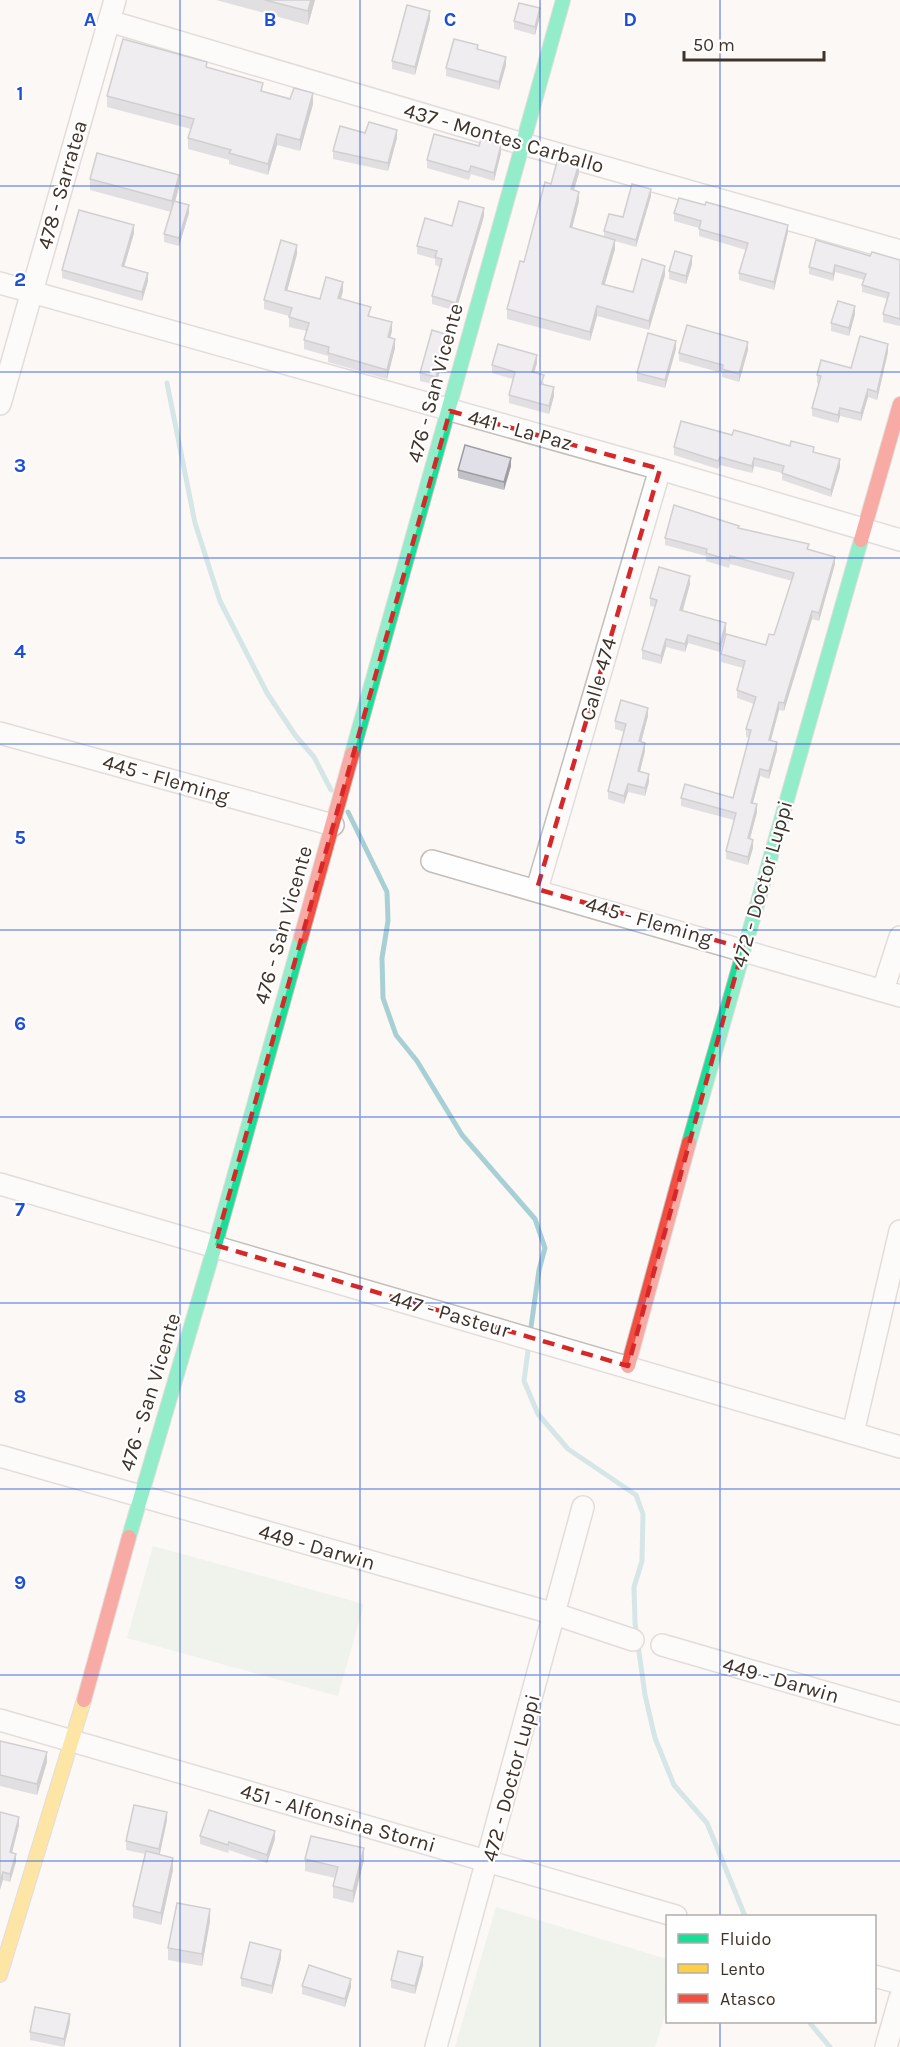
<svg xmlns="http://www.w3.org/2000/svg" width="900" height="2047" font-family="Karla,sans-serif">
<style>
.green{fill:#e3ecdf}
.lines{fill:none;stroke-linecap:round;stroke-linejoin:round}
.stream{stroke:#a8d0d4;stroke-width:5}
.street-casing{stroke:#c4bdb8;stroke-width:24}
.fast-casing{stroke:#c4bdb8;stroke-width:16}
.slow-casing{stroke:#c4bdb8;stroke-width:16}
.jam-casing{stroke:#c4bdb8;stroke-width:16}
.street{stroke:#fefefe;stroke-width:21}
.fast{stroke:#16e098;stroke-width:14}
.slow{stroke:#ffcf43;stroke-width:14}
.jam{stroke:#f24e42;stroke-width:14}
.wall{fill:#c2c1c8}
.shaded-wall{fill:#9e9da2}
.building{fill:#e1e0e8;stroke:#9e9da2;stroke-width:1.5}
.marked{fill:none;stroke:#d62828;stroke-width:4.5;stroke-dasharray:12 8;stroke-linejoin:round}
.grid{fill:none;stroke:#1d4ed8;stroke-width:1.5;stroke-opacity:0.55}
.labels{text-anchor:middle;stroke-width:4.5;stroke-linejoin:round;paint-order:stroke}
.street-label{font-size:21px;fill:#3f332a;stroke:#fff}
.grid-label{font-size:20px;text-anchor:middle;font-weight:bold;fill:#1d4ed8;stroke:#fff;stroke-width:4.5;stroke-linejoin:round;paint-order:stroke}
</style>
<rect width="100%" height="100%" fill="#fbf8f6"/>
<g class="green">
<path d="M153,1546L364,1604L338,1696L127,1638Z"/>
<path d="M496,1907L667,1959V2009L655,2047H455Z"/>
</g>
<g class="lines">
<g class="stream">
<path d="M167,383L195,523L220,601L267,693L295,735L314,757L331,790"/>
<path d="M348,812L387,892L388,921L382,958L383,998L396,1035L417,1061L462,1135L535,1219L545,1248L539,1270L530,1334"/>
<path d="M529,1343L524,1381L538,1414L568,1449L636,1495L643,1514L642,1561L634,1587L635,1623L645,1695L655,1738L674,1785L707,1823L745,1916"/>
<path d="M809,2022L830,2047"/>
</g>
<g class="street-casing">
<g id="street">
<path d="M109,21L523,144L900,251"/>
<path d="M0,283L660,469L900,540"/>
<path d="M0,404L115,0"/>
<path d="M0,733L333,825"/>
<path d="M432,861L900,996"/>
<path d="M537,889L660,469"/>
<path d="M883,990L900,937"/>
<path d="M0,1184L900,1447"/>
<path d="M853,1433L900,1231"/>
<path d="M0,1456L555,1614L633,1640"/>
<path d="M662,1645L900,1714"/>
<path d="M0,1720L676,1916"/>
<path d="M874,1976L900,1983"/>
<path d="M436,2047L583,1507"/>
<path d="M886,2047L900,1998"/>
</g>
</g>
<g class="fast-casing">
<g id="fast">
<path d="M352,754L563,0"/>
<path d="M689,1143L861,540"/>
<path d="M129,1537L215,1245L301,937"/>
</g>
</g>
<g class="slow-casing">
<path id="slow" d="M0,1975L84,1700"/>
</g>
<g class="jam-casing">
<g id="jam">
<path d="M861,540L900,404"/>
<path d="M301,937L352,754"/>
<path d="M628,1366L689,1143"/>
<path d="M84,1700L129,1537"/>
</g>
</g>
<use href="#street" class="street"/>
<use href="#fast" class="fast"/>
<use href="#slow" class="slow"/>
<use href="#jam" class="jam"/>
</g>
<g class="wall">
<path d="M216,0H315L308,25Z"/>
<path d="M540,16L535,35L514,29V21Z"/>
<path d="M430,19L415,75L392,69V61Z"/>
<path d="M478,50L506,65L499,90L446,76V68Z"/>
<path d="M207,67L263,91L313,104L300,151L277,145L268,175L229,164V160L188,149V138L191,129L107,107V96Z"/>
<path d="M365,133L397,138L388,171L333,159V151Z"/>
<path d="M501,153L494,181L471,174L469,180L427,168V160Z"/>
<path d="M579,173L574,190L579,201L572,228L604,236V231L651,196L636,247L615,241V249L605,284L633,292L665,275L649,330L597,316L590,341L507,319V309L551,184Z"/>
<path d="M90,179L179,187L175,201L189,213L179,246L164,242V234L171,212L90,190Z"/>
<path d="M674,213L788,232L774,290L739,280V273L746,250L699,236V228L674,221Z"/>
<path d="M484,216L456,311L432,304V296L440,267L435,265V259L417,254V246L452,226Z"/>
<path d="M134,233L124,267L148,281L142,301L62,278V270Z"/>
<path d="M297,254L287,291L320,299L343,291L341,299L371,316L392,331L390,338L395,348L387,379L328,362V356L304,349V340L307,331L289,327V316L264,309V300Z"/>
<path d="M870,256L900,260V326L883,322V314L888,299L862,292V285L864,280L835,272L833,281L809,274V267Z"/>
<path d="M692,264L686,284L669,279V271Z"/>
<path d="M855,314L849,336L831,331V323Z"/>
<path d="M448,343L436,385L420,381V373Z"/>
<path d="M676,349L665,388L637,381V373Z"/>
<path d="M748,350L739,382L722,377V373L679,361V353Z"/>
<path d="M888,352L877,400L868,397L861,421L840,416L838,423L812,416V408L819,384L817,383V375L851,368Z"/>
<path d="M537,363L534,372L544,383V385L554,396L549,414L509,403V395L513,379L492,373V365Z"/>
<path d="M732,435L814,452L840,467L831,497L782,480V473L754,466L752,473L720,465L718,469L674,455V447Z"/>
<path d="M511,466L504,490L458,478V470Z"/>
<path d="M739,528L809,549L835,564L819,621L812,619L784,711L779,710L771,740L777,750L769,779L760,776L753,803L757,812L750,839L753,848L748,865L726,859V851L734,820L681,806V798H733L749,738L746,737V729L754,704L737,698V690L743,668L721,662V654L766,645L774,635L792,581L730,564L729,568L706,561V556L665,545V538Z"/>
<path d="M690,584L683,611L726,631L720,652L688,643L685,652L666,647L661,664L642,659V650L655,607L650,606V598Z"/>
<path d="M648,716L641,742L645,751L640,771L649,782L645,796L628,792L624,804L608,799V791L624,732L615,729V721Z"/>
<path d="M0,1741L47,1762L37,1795L0,1786Z"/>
<path d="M0,1812L19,1825L12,1853L16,1862L10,1882L3,1880Z"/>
<path d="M167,1820L160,1854L173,1870L161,1925L133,1918V1906L145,1854L126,1850V1841Z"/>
<path d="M200,1836L275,1839L267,1863L229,1850L228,1853L200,1844Z"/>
<path d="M305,1859L364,1860L353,1903L333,1898V1886L335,1878L305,1871Z"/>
<path d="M210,1921L202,1966L168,1960V1948Z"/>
<path d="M281,1958L272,1994L241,1986V1978Z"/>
<path d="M423,1965L415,1994L391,1988V1980Z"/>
<path d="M302,1986L351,1987L345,2007L302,1994Z"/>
<path d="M70,2022L64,2047L30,2040V2032Z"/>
</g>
<g class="shaded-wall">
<path d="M311,0H315L308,25V11Z"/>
<path d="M540,8V16L535,35V27Z"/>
<path d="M430,11V19L415,75V67Z"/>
<path d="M506,57V65L499,90V82Z"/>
<path d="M313,93V104L300,151V140Z"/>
<path d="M397,130V138L388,171V163Z"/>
<path d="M277,134V145L268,175V164Z"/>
<path d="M501,145V153L494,181V173Z"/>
<path d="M579,164V173L571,199V189Z"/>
<path d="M179,175V187L172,213V201Z"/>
<path d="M651,189V196L636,247V240Z"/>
<path d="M579,192V201L570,236V227Z"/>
<path d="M189,205V213L179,246V238Z"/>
<path d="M484,208V216L456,311V303Z"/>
<path d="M134,225V233L122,274V266Z"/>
<path d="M788,225V232L774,290V282Z"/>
<path d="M615,240V249L602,293V284Z"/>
<path d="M297,245V254L285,299V290Z"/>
<path d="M692,256V264L686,284V276Z"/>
<path d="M835,265V272L833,281V274Z"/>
<path d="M665,266V275L649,330V321Z"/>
<path d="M148,273V281L142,301V292Z"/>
<path d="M343,282V291L338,308V298Z"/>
<path d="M597,306V316L590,341V332Z"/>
<path d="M855,306V314L849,336V328Z"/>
<path d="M392,322V331L388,346V337Z"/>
<path d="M448,335V343L436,385V377Z"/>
<path d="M395,339V348L387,379V370Z"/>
<path d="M676,341V349L665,388V380Z"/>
<path d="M748,342V350L739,382V374Z"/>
<path d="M888,344V352L877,400V392Z"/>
<path d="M537,355V363L532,380V372Z"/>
<path d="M554,387V396L549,414V406Z"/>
<path d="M868,389V397L861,421V413Z"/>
<path d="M840,408V416L838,423V415Z"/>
<path d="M511,458V466L504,490V482Z"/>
<path d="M754,458V466L752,473V466Z"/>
<path d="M840,459V467L831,497V490Z"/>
<path d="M835,557V564L819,621V613Z"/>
<path d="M690,576V584L680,618V610Z"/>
<path d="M812,611V619L784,711V703Z"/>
<path d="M726,623V631L720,652V644Z"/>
<path d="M688,635V643L685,652V644Z"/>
<path d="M666,639V647L661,664V656Z"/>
<path d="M779,702V710L769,747V740Z"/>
<path d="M648,708V716L639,750V741Z"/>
<path d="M777,742V750L769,779V771Z"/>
<path d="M645,743V751L638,779V771Z"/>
<path d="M760,769V776L751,810V803Z"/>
<path d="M649,774V782L645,796V788Z"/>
<path d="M628,784V792L624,804V796Z"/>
<path d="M757,804V812L748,846V838Z"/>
<path d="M753,840V848L748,865V857Z"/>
<path d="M47,1752V1762L37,1795V1784Z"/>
<path d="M167,1812V1820L159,1857V1849Z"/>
<path d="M19,1817V1825L10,1860V1852Z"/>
<path d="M275,1831V1839L267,1863V1855Z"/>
<path d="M364,1848V1860L353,1903V1891Z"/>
<path d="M16,1854V1862L10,1882V1874Z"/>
<path d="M173,1858V1870L161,1925V1913Z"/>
<path d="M3,1872V1880L0,1890V1882Z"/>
<path d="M210,1909V1921L202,1966V1954Z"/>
<path d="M281,1950V1958L272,1994V1986Z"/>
<path d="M423,1957V1965L415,1994V1986Z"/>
<path d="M351,1979V1987L345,2007V1999Z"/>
<path d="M70,2014V2022L64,2047V2039Z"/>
</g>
<g class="building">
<path d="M265,0H311L308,11Z"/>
<path d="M519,3L540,8L535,27L514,21Z"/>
<path d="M407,5L430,11L415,67L392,61Z"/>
<path d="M123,39L207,62L206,67L263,83L261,91L290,99L294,88L313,93L300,140L277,134L268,164L229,153L231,150L188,138L194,119L107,96Z"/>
<path d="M454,39L478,45L477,49L506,57L499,82L446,68Z"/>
<path d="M369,122L397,130L388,163L333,151L340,126L365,133Z"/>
<path d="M434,134L479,146L481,139L501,145L494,173L471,166L469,172L427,160Z"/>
<path d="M97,153L179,175L172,201L90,179Z"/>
<path d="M558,158L579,164L571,189L579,192L570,227L615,240L602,284L633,292L642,259L665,266L649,321L597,306L590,332L507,309L520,261L524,262L545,182L551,184Z"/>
<path d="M632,184L651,189L636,240L604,231L609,214L623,217Z"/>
<path d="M679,198L705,205L706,202L788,225L774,282L739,273L748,243L699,229L701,221L674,213Z"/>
<path d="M174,201L189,205L179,238L164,234Z"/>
<path d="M459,201L484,208L456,303L432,296L442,259L435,257L437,251L417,246L425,218L452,226Z"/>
<path d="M79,210L134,225L122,266L148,273L142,292L62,270Z"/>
<path d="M281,240L297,245L285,290L320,299L326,277L343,282L338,298L371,307L368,316L392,322L388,337L395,339L387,370L328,353L329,347L304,340L309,323L289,317L292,308L264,300Z"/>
<path d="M816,240L870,256L872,252L900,260V319L883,314L889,293L862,285L866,274L835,265L833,274L809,267Z"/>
<path d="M675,251L692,256L686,276L669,271Z"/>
<path d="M838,301L855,306L849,328L831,323Z"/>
<path d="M687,325L748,342L739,374L722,369L723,365L679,353Z"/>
<path d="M432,330L448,335L436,377L420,373Z"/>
<path d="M648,333L676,341L665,380L637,373Z"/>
<path d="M860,336L888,344L877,392L868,389L861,413L840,408L838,415L812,408L821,376L817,375L821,360L851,368Z"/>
<path d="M498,344L537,355L532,372L544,375L541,384L554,387L549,406L509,395L515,372L492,365Z"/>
<path d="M681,421L732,435L734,430L790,446L791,441L814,447L813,452L840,459L831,490L782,473L784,466L754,458L752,466L720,457L718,461L674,447Z"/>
<path d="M465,445L511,458L504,482L458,470Z"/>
<path d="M674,505L739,526L738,528L809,544L807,549L835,557L819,613L812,611L784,703L779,702L769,740L777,742L769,771L760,769L751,803L757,804L748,838L753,840L748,857L726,851L736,813L681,798L685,784L733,798L751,730L746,729L756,697L737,690L745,661L721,654L726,634L766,645L769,634L774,635L794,573L730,556L729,560L706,553L707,549L665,538Z"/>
<path d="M659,567L690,576L680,610L726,623L720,644L688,635L685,644L666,639L661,656L642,650L657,600L650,598Z"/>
<path d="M621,700L648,708L639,741L645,743L638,771L649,774L645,788L628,784L624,796L608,791L626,724L615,721Z"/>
<path d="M0,1741L47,1752L37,1784L0,1775Z"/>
<path d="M134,1805L167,1812L159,1849L126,1841Z"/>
<path d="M209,1810L275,1831L267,1855L229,1842L228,1845L200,1836Z"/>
<path d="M0,1812L19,1817L10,1852L16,1854L10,1874L3,1872L0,1882Z"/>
<path d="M311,1836L364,1848L353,1891L333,1886L338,1867L305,1859Z"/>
<path d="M146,1851L173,1858L161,1913L133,1906Z"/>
<path d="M177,1903L210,1909L202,1954L168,1948Z"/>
<path d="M250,1942L281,1950L272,1986L241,1978Z"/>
<path d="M398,1951L423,1957L415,1986L391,1980Z"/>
<path d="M309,1965L351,1979L345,1999L302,1986Z"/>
<path d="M35,2007L70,2014L64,2039L30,2032Z"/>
</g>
<path d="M0 0H900V2047H0ZM450,411L660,469L537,889L743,948L628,1366L215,1245Z" fill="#fbf8f6" fill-opacity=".55" fill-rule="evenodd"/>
<path class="marked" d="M450,411L660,469L537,889L743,948L628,1366L215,1245Z"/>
<path class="grid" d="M180,0V2047M360,0V2047M540,0V2047M720,0V1916M0,186H900M0,372H900M0,558H900M0,744H900M0,930H900M0,1117H900M0,1303H900M0,1489H900M0,1675H900M0,1861H900M720,2022V2047"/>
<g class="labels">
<g class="street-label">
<text transform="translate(504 138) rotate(16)" y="7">437 - Montes Carballo</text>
<text transform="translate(62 185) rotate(-74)" y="7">478 - Sarratea</text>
<text transform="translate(435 383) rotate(-75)" y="7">476 - San Vicente</text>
<text transform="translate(520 430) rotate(15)" y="7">441 - La Paz</text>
<text transform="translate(598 679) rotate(-74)" y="7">Calle 474</text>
<text transform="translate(166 779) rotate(16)" y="7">445 - Fleming</text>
<text transform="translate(762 884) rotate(-74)" y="7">472 - Doctor Luppi</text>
<text transform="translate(649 921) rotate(16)" y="7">445 - Fleming</text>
<text transform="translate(283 925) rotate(-74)" y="7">476 - San Vicente</text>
<text transform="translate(450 1314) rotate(16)" y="7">447 - Pasteur</text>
<text transform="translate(150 1392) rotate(-73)" y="7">476 - San Vicente</text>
<text transform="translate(317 1547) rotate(16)" y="7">449 - Darwin</text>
<text transform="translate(781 1680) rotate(16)" y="7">449 - Darwin</text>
<text transform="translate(511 1778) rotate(-75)" y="7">472 - Doctor Luppi</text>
<text transform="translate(338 1818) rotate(16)" y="7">451 - Alfonsina Storni</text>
</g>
</g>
<g class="grid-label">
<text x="90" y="26">A</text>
<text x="270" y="26">B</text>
<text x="450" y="26">C</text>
<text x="630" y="26">D</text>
<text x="20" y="100">1</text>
<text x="20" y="286">2</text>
<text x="20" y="472">3</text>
<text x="20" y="658">4</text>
<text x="20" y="844">5</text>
<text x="20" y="1030">6</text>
<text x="20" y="1216">7</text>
<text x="20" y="1403">8</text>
<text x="20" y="1589">9</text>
</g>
<rect x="666" y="1915" width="210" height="108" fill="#ffffff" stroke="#b2adaa" stroke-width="1.5"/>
<rect x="678" y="1934" width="30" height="9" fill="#16e098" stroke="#b2adaa" stroke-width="1.5"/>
<text x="720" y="1945" font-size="18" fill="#3f332a">Fluido</text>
<rect x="678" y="1964" width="30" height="9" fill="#ffcf43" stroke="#b2adaa" stroke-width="1.5"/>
<text x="720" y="1975" font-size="18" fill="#3f332a">Lento</text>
<rect x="678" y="1994" width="30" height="9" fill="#f24e42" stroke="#b2adaa" stroke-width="1.5"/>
<text x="720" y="2005" font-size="18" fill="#3f332a">Atasco</text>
<path d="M684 51v9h140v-9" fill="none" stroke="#3f332a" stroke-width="3"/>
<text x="693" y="51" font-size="18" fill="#3f332a" stroke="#ffffff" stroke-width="4.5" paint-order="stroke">50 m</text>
</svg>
